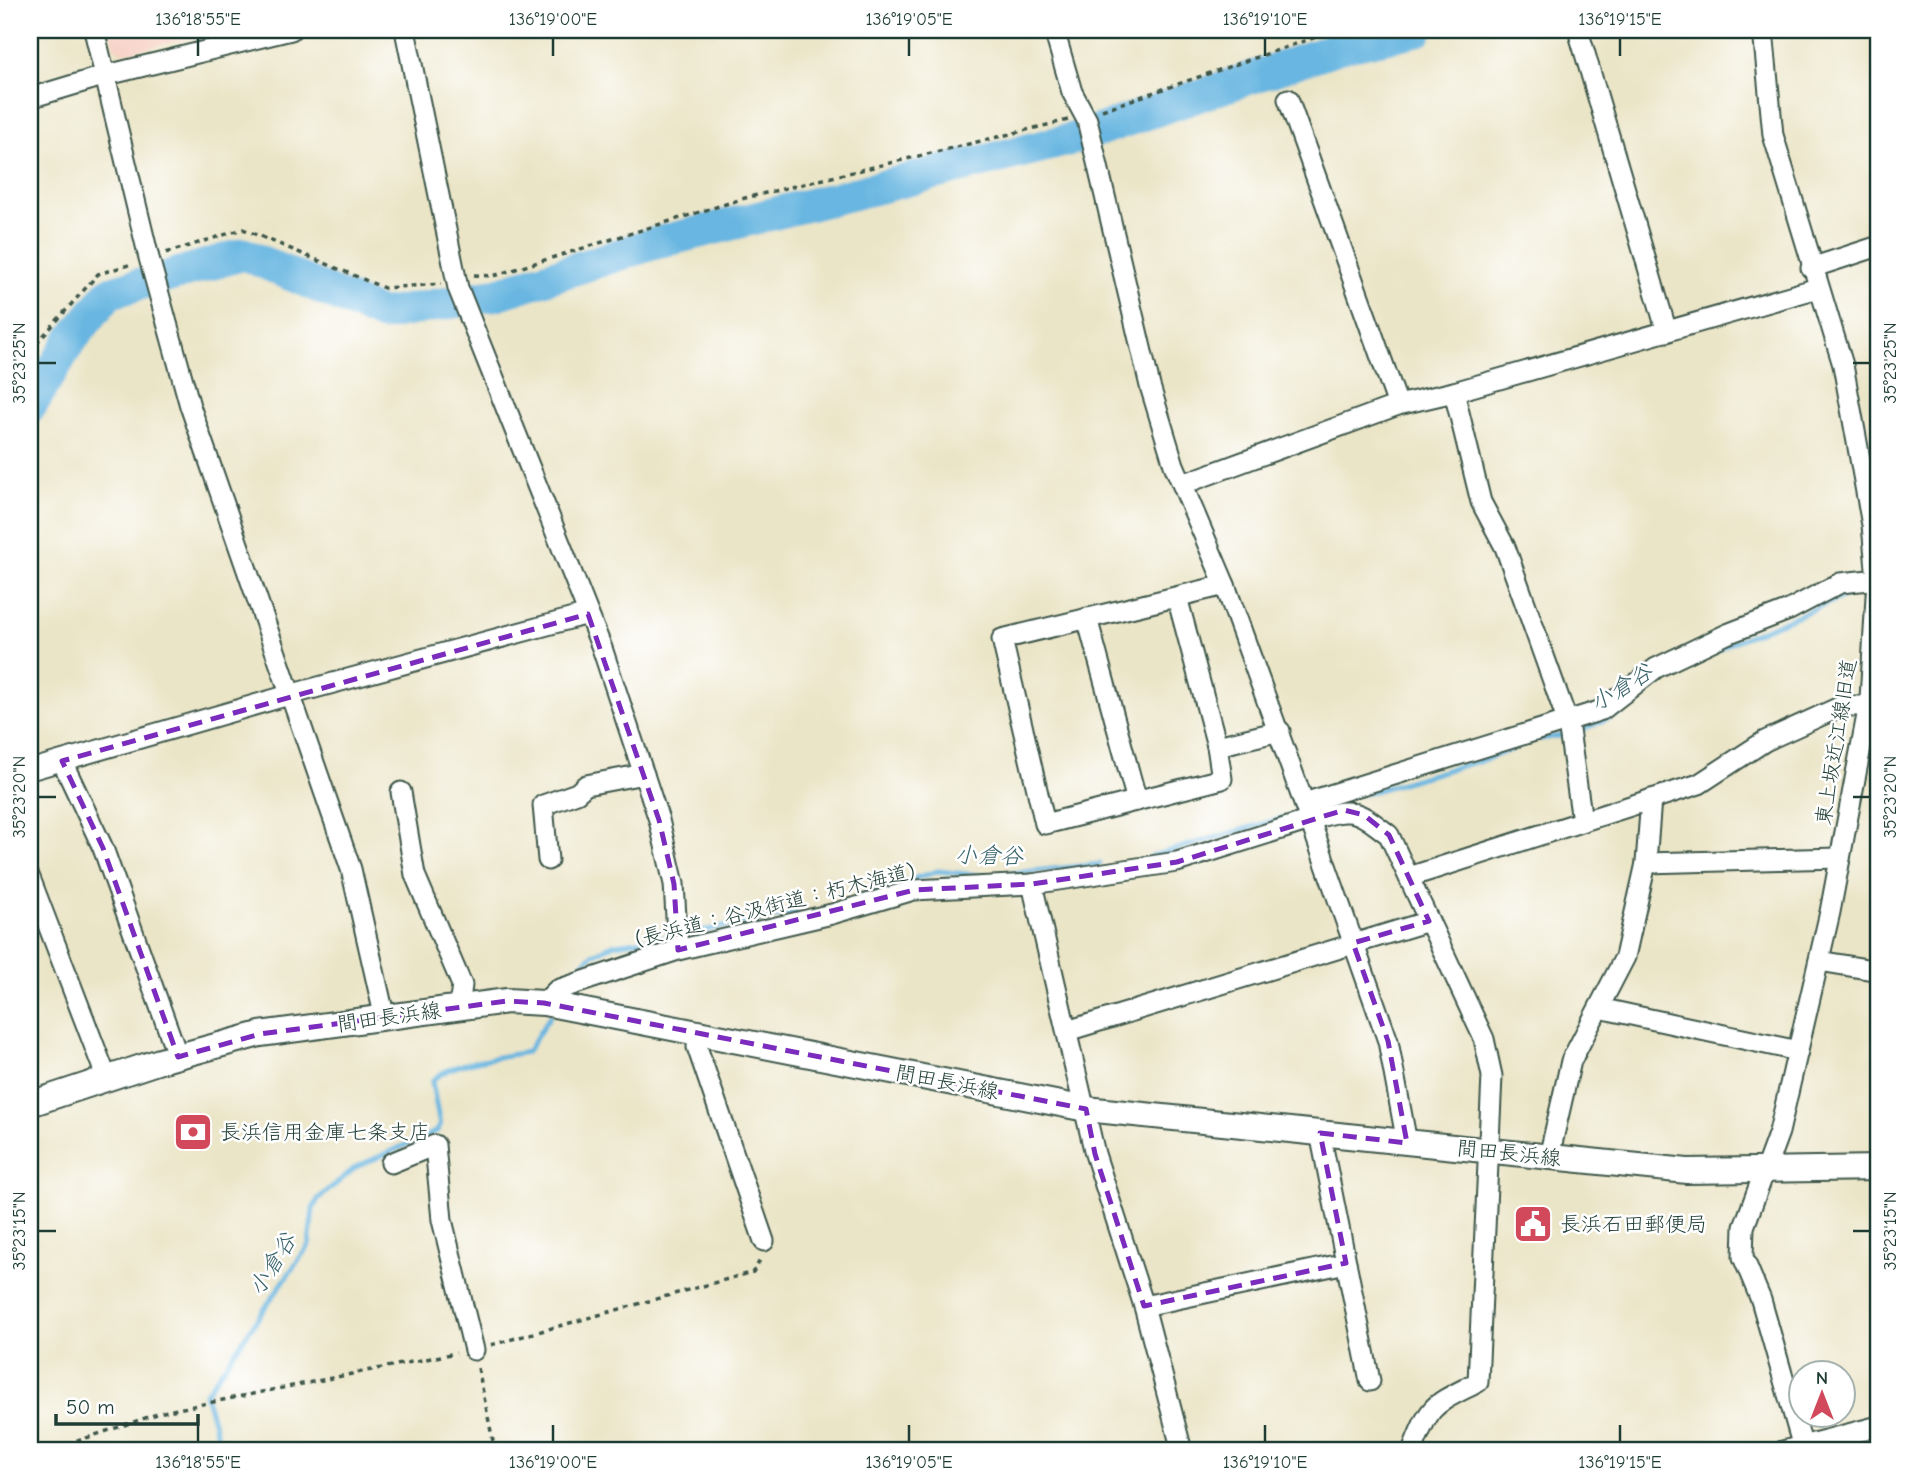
<svg xmlns="http://www.w3.org/2000/svg" width="1909" height="1481" font-family="'Comic Neue','Klee One',sans-serif">
<style>
.built{fill:#f7d1c6}
.lines{fill:none;stroke-linecap:round;stroke-linejoin:round}
.stream{stroke:#67b6e1;stroke-width:5}
.river{stroke:#67b6e1;stroke-width:33}
.minor-casing{stroke:#3e564a;stroke-width:23}
.major-casing{stroke:#3e564a;stroke-width:28}
.path{stroke:#3e564a;stroke-width:3.5;stroke-dasharray:5 5;stroke-linecap:butt}
.minor{stroke:#fff;stroke-width:19}
.major{stroke:#fff;stroke-width:24}
.marked{fill:none;stroke:#7b2cbf;stroke-width:5;stroke-dasharray:14 9;stroke-linejoin:round}
.ticks{fill:none;stroke:#1f3d34;stroke-width:2.5}
.labels{text-anchor:middle;stroke-width:5;stroke-linejoin:round;paint-order:stroke}
.street-label{font-size:21px;fill:#1f3d34;stroke:#fff}
.poi-label{font-size:21px;fill:#1f3d34;stroke:#fff;text-anchor:start}
.water-label{font-size:23px;font-style:italic;fill:#356168;stroke:#fff}
.neatline{fill:none;stroke:#1f3d34;stroke-width:2.5}
.ticks-label{font-size:18px;text-anchor:middle;fill:#1f3d34}
</style>
<rect width="100%" height="100%" fill="#fff"/>
<filter id="ink" filterUnits="userSpaceOnUse"><feTurbulence type="fractalNoise" baseFrequency=".0143" numOctaves="2"/><feDisplacementMap in="SourceGraphic" scale="14" xChannelSelector="R" yChannelSelector="G"/><feConvolveMatrix kernelMatrix="1 2 1 2 8 2 1 2 1" color-interpolation-filters="sRGB"/></filter>
<filter id="wash" filterUnits="userSpaceOnUse"><feTurbulence type="fractalNoise" baseFrequency=".00686" numOctaves="4" result="noise"/><feDisplacementMap in="SourceGraphic" scale="28" xChannelSelector="R" yChannelSelector="G"/><feGaussianBlur stdDeviation="1.57" result="paint"/><feColorMatrix in="noise" values="0 0 0 0 0 0 0 0 0 0 0 0 0 0 0 0 0 1.4 0 .05"/><feComposite in="paint" operator="in"/></filter>
<g filter="url(#wash)">
<rect width="100%" height="100%" fill="#ebe5c7"/>
<path class="built" d="M110,30H228L122,53L114,47Z"/>
<g class="lines">
<g class="stream">
<path d="M1574,733L1621,713L1649,688L1728,644L1853,593L1873,592"/>
<path d="M1540,739L1565,735"/>
<path d="M1363,794L1492,757L1524,744"/>
<path d="M1152,856L1283,818"/>
<path d="M860,896L938,871L986,876L1100,864"/>
<path d="M696,932L796,913"/>
<path d="M568,978L593,954L615,944L665,937"/>
<path d="M222,1451L205,1394L309,1245L313,1209L318,1199L356,1167L437,1131L440,1126L432,1082C446,1062 503,1057 527,1052L550,1016"/>
</g>
<g class="river">
<path d="M170,276L244,254L382,315L497,294L652,244L1076,138L1343,46L1417,30"/>
<path d="M30,407L69,343L109,293L140,284"/>
</g>
</g>
</g>
<g filter="url(#ink)">
<g class="lines">
<g class="minor-casing">
<g id="minor">
<path d="M94,30L149,258L190,406L351,869L385,1019"/>
<path d="M405,30L458,288L602,648L659,820L674,884L678,950"/>
<path d="M1054,30L1072,92L1087,120L1150,386L1174,465L1225,585L1310,820C1353,807 1354,808 1389,835L1484,1039L1492,1076L1478,1382C1432,1406 1431,1402 1412,1451"/>
<path d="M1578,30L1667,332"/>
<path d="M1763,30L1773,135L1843,365L1872,525L1877,579L1870,699L1830,912L1779,1132L1744,1227L1743,1257L1761,1300L1804,1451"/>
<path d="M30,98L103,76L291,30"/>
<path d="M1288,99L1398,405"/>
<path d="M1811,268L1879,246"/>
<path d="M1454,392L1481,502L1505,547L1568,723L1582,821"/>
<path d="M1183,484L1398,405L1454,392L1818,288"/>
<path d="M1177,597L1217,746L1222,779L1045,824L1002,639L1225,585"/>
<path d="M1087,618L1137,801"/>
<path d="M1217,746L1280,731"/>
<path d="M62,761L103,848L178,1057"/>
<path d="M30,770L289,695L588,614"/>
<path d="M401,792L415,875L462,985L459,1008"/>
<path d="M1304,803L1602,710L1656,668L1727,634L1789,610L1840,583L1879,579"/>
<path d="M548,860L543,805L577,793L586,785L644,774"/>
<path d="M1646,863L1840,858"/>
<path d="M1409,877L1699,784L1765,741L1842,706H1879"/>
<path d="M30,878L107,1079"/>
<path d="M1032,884L1095,1154L1144,1306L1182,1451"/>
<path d="M1819,961L1879,971"/>
<path d="M544,1003L557,990L678,950L832,914L914,890L1032,884L1177,862L1310,820L1388,1041L1407,1143"/>
<path d="M1599,1008L1798,1051"/>
<path d="M1067,1031L1429,921"/>
<path d="M698,1033L697,1047L764,1241"/>
<path d="M1320,1133L1370,1381"/>
<path d="M1549,1157L1571,1061L1625,957L1646,863L1651,799"/>
<path d="M391,1163L435,1145L442,1220L474,1350"/>
<path d="M1144,1306L1346,1263"/>
<path d="M1783,1451L1879,1426"/>
</g>
</g>
<g class="major-casing">
<path id="major" d="M30,1104L160,1061L260,1034L507,1001L544,1003L1086,1109L1687,1171L1879,1168"/>
</g>
<g class="path">
<path d="M1102,110L1322,35"/>
<path d="M166,253L243,229L384,288L441,284"/>
<path d="M474,275L493,276L745,198L1068,120"/>
<path d="M30,351L98,274L132,264"/>
<path d="M491,1345L753,1272L762,1257"/>
<path d="M478,1368L495,1451"/>
<path d="M48,1451L163,1412L456,1353"/>
</g>
<use href="#minor" class="minor"/>
<use href="#major" class="major"/>
</g>
</g>
<path class="marked" d="M588,614L659,820L674,884L678,950L914,890L1032,884L1177,862L1344,810L1364,815L1389,835L1429,921L1353,943L1388,1041L1407,1143L1320,1133L1346,1263L1144,1306L1095,1154L1086,1109L544,1003L507,1001L260,1034L178,1057L103,848L62,761Z"/>
<path class="ticks" d="M198,38V56M553,38V56M909,38V56M1265,38V56M1620,38V56M38,363H56M1853,363H1870M38,797H56M1853,797H1870M38,1231H56M1853,1231H1870M198,1425V1442M553,1425V1442M909,1425V1442M1265,1425V1442M1620,1425V1442"/>
<defs>
<g id="bank-square" transform="scale(2.0125)"><rect x="-9" y="-9" width="18" height="18" rx="4" fill="#d1495b" stroke="#fff"/><path d="M-6-4H6V4H-6ZM0-2.3a2.3 2.3 0 1 0 0 4.6a2.3 2.3 0 1 0 0-4.6Z" fill="#fff"/></g>
<g id="civic-square" transform="scale(2.0125)"><rect x="-9" y="-9" width="18" height="18" rx="4" fill="#d1495b" stroke="#fff"/><path d="M-.6-6.5H3V-4.5H.6V-3L4-1V1h2V6H-6V1h2V-1L-.6-3ZM-1.2 2.5V6h2.4V2.5Z" fill="#fff"/></g>
</defs>
<g fill-rule="evenodd">
<use href="#bank-square" x="193" y="1132"/>
<use href="#civic-square" x="1533" y="1224"/>
</g>
<g class="labels">
<g class="street-label">
<text transform="translate(1836 742) rotate(-81)" y="7">東上坂近江線旧道</text>
<text transform="translate(775 905) rotate(-14)" y="7">(長浜道：谷汲街道：朽木海道)</text>
<text transform="translate(389 1017) rotate(-8)" y="7">間田長浜線</text>
<text transform="translate(947 1082) rotate(11)" y="7">間田長浜線</text>
<text transform="translate(1509 1153) rotate(6)" y="7">間田長浜線</text>
</g>
<g class="poi-label">
<text x="220" y="1139">長浜信用金庫七条支店</text>
<text x="1560" y="1231">長浜石田郵便局</text>
</g>
<g class="water-label">
<text transform="translate(1621 687) rotate(-32)" y="8">小倉谷</text>
<text transform="translate(989 855) rotate(1)" y="8">小倉谷</text>
<text transform="translate(272 1264) rotate(-58)" y="8">小倉谷</text>
</g>
</g>
<rect width="1909" height="1481" fill="none" stroke="#fff" stroke-width="77"/>
<g transform="translate(1822 1394)"><circle r="33" fill="#ffffff" stroke="#a5b1ae" stroke-width="2"/>
<path d="M0-5L12 26L0 18L-12 26Z" fill="#d1495b"/>
<text y="-10" font-size="19" font-weight="bold" text-anchor="middle" fill="#1f3d34">N</text>
</g>
<path d="M56 1414v10h142v-10" fill="none" stroke="#1f3d34" stroke-width="3.5"/>
<text x="66" y="1414" font-size="21" fill="#1f3d34" stroke="#ffffff" stroke-width="5" paint-order="stroke">50 m</text>
<rect x="38" y="38" width="1832" height="1404" class="neatline"/>
<g class="ticks-label">
<text x="198" y="25">136°18'55"E</text>
<text x="553" y="25">136°19'00"E</text>
<text x="909" y="25">136°19'05"E</text>
<text x="1265" y="25">136°19'10"E</text>
<text x="1620" y="25">136°19'15"E</text>
<text transform="translate(19 363) rotate(-90)" y="6">35°23'25"N</text>
<text transform="translate(1890 363) rotate(-90)" y="6">35°23'25"N</text>
<text transform="translate(19 797) rotate(-90)" y="6">35°23'20"N</text>
<text transform="translate(1890 797) rotate(-90)" y="6">35°23'20"N</text>
<text transform="translate(19 1231) rotate(-90)" y="6">35°23'15"N</text>
<text transform="translate(1890 1231) rotate(-90)" y="6">35°23'15"N</text>
<text x="198" y="1468">136°18'55"E</text>
<text x="553" y="1468">136°19'00"E</text>
<text x="909" y="1468">136°19'05"E</text>
<text x="1265" y="1468">136°19'10"E</text>
<text x="1620" y="1468">136°19'15"E</text>
</g>
</svg>
